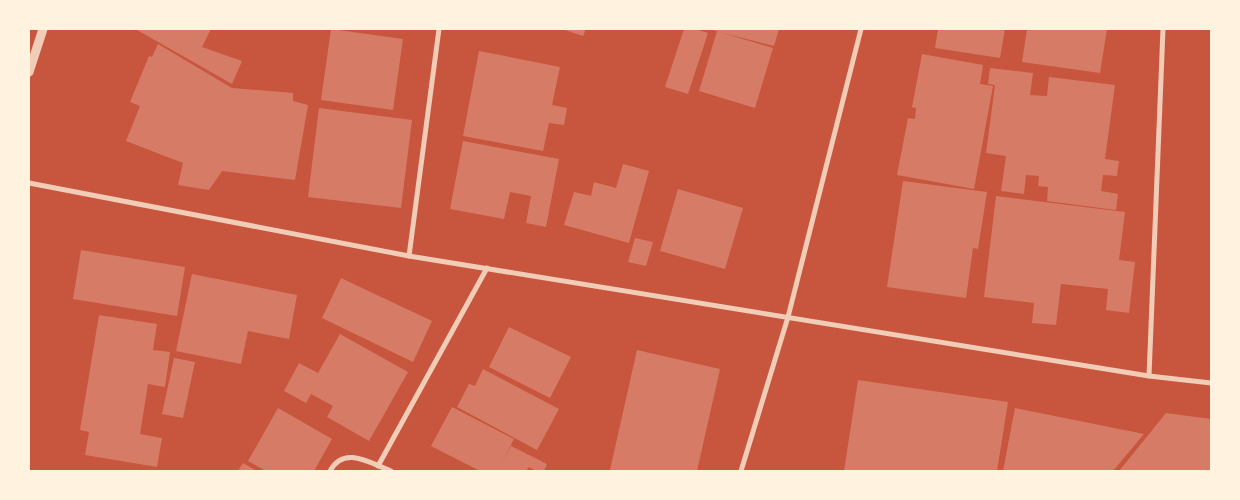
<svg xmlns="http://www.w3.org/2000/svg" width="1240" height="500" font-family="Roboto,sans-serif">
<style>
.building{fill:#d67c66}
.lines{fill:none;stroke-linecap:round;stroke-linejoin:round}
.minor{stroke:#f1ccb7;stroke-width:5}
.tertiary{stroke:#f1ccb7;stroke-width:9}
</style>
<rect width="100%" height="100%" fill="#c8553d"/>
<g class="building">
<path d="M138,29H211L202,47L242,61L232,84L137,30Z"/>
<path d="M331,29L403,39L393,110L321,100Z"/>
<path d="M562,29H586L583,36Z"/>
<path d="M684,29H695L708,33L688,94L665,87Z"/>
<path d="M709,29H779L774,46L719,32L773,48L755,108L699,91L717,31Z"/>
<path d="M938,29H1005L1000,58L935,48Z"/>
<path d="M1027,29H1107L1100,73L1022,62Z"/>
<path d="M158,44L232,88L293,93V101L308,105L295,180L222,171L209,190L178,185L183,163L126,141L140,106L130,102L149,56L152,57Z"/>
<path d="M479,51L560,67L552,105L567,108L564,125L549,123L543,151L463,136Z"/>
<path d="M922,54L983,65L980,84L993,86L974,189L897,175L908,118L915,119L916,108L912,107Z"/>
<path d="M990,68L1033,73L1030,95L1047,96L1049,77L1115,85L1105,159L1119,161L1117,176L1103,175L1101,191L1118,194L1116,210L1047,201L1048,187L1038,186L1039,176L1026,175L1024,194L1001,191L1006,156L986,153L995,85L988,84Z"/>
<path d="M319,108L412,120L401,208L308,197Z"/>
<path d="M463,141L559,159L546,227L526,223L531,196L510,192L504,219L450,209Z"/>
<path d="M623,164L649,171L629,243L564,225L574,192L591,196L594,182L616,188Z"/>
<path d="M903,181L987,192L978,249L973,248L966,298L887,287Z"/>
<path d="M678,189L743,208L725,269L660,251Z"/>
<path d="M996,196L1125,212L1119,260L1135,262L1129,313L1106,310L1108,289L1061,284L1056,325L1032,323L1034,303L984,297Z"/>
<path d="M635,238L653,242L646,266L628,262Z"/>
<path d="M81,250L185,267L177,316L73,299Z"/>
<path d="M192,274L297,295L289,339L248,331L241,364L176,351Z"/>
<path d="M341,278L432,321L413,362L322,318Z"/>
<path d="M99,315L157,324L153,350L170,352L165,387L148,384L140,434L162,438L157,467L85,455L89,432L80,430Z"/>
<path d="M509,327L571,357L550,398L489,367Z"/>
<path d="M340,334L408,372L369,441L327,417L333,406L311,394L306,403L284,391L299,363L318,373Z"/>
<path d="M637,350L720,369L697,471H617L610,470Z"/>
<path d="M174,358L195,362L183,418L162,414Z"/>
<path d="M483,369L559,409L537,450L457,407L469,384L475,386Z"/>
<path d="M858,380L1008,402L997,471H844Z"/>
<path d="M452,407L514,439L501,464L511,446L547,464L544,471H536L529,467L526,471H480L431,446Z"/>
<path d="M278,408L332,439L314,471H266L248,461Z"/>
<path d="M1015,408L1144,434L1113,471H1003Z"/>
<path d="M1166,413L1211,419V471H1119Z"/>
<path d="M243,463L257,471H238Z"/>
</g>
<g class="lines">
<g class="minor">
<path d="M29,183L409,256L1149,376L1211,383"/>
<path d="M409,256L439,29"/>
<path d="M1149,376L1163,29"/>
<path d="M378,466L487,268"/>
<path d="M330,471C344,445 370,463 391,471"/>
<path d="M741,471L788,317L861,29"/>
</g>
<path class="tertiary" d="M29,72L43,29"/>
</g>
<rect width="1240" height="500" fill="none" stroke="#fff3e0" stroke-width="60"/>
</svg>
